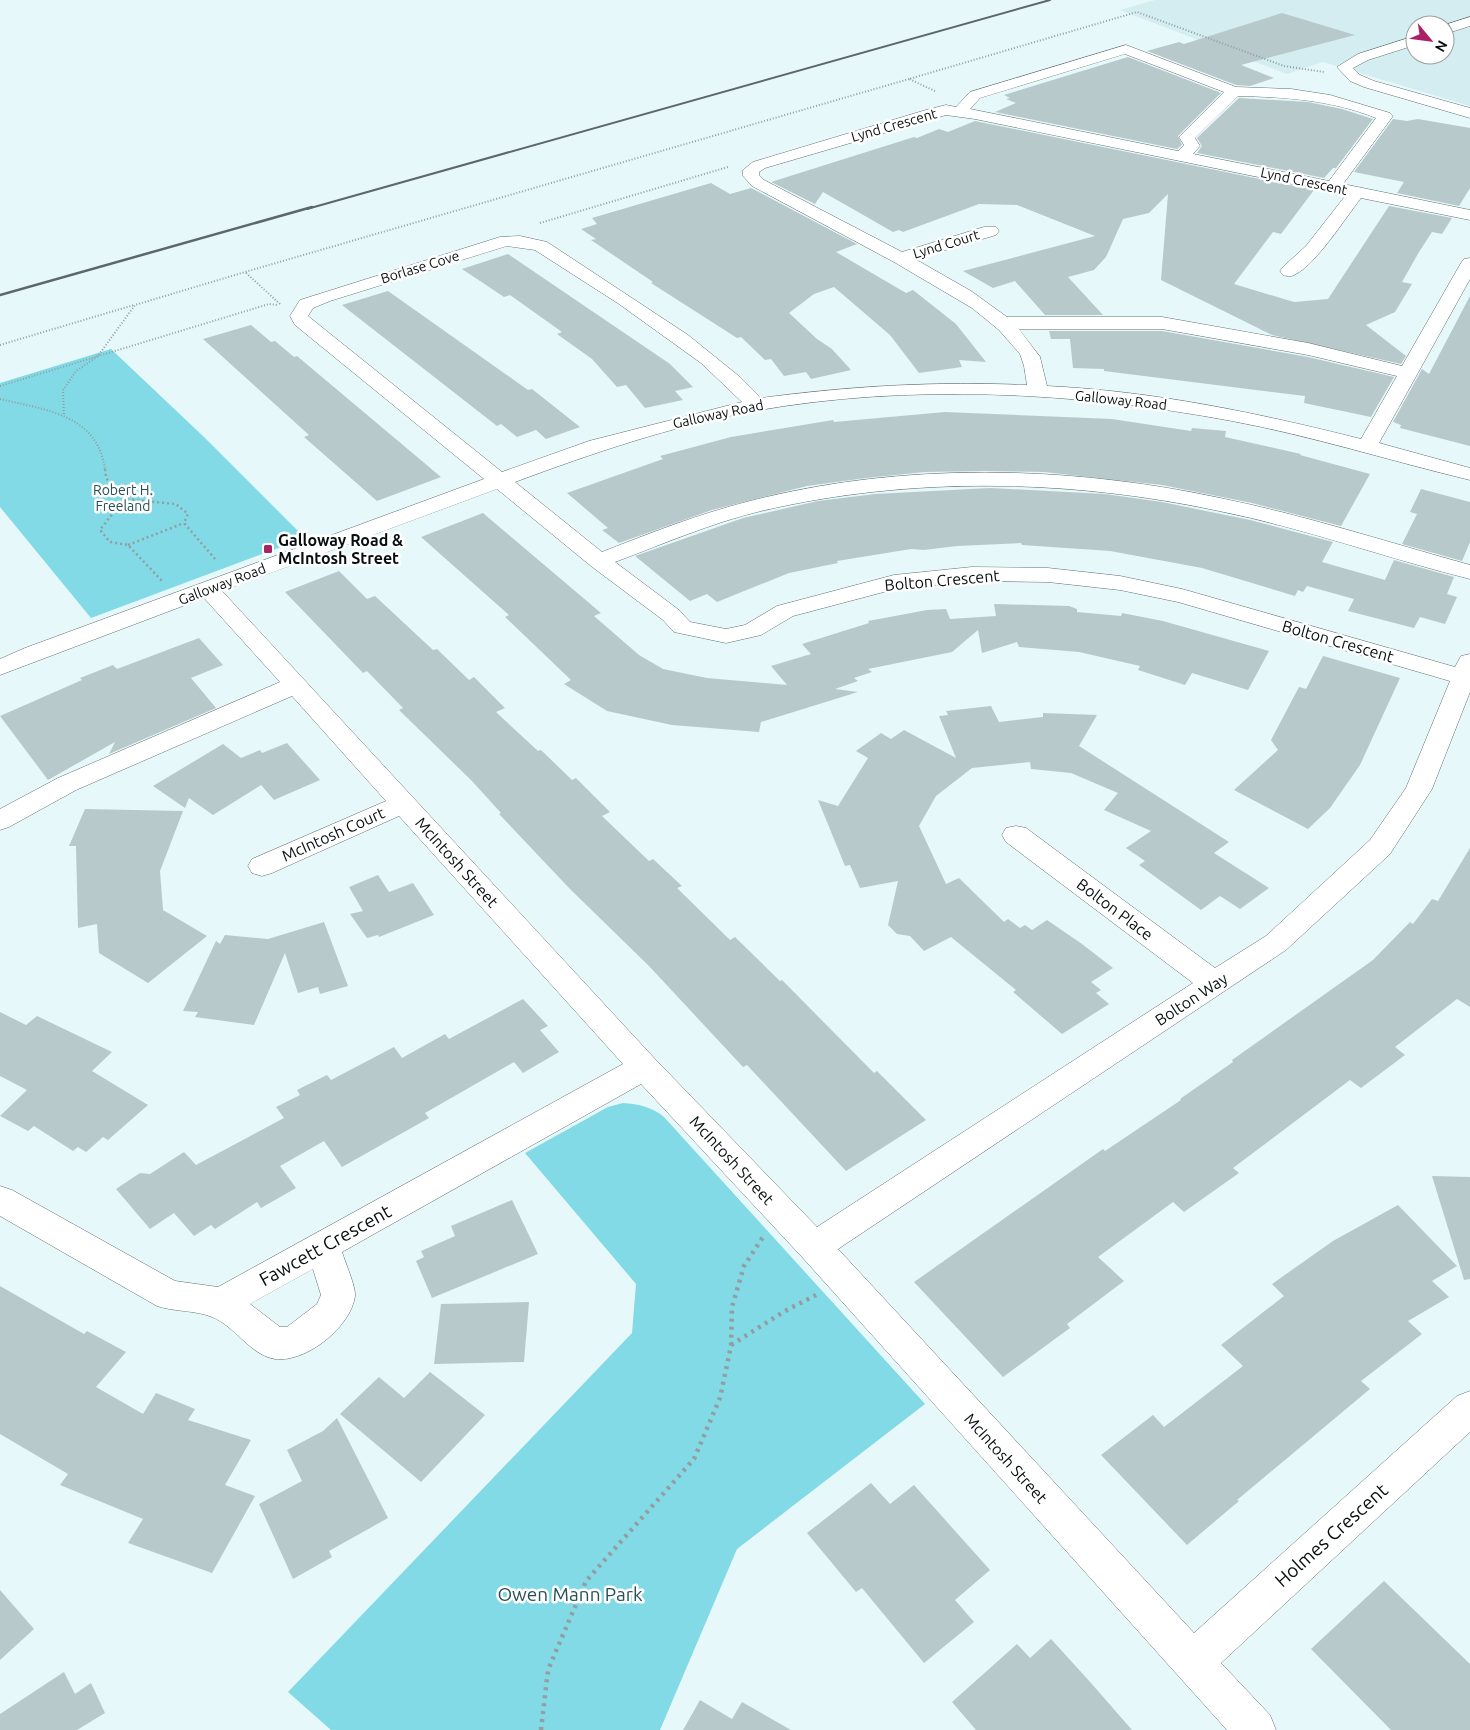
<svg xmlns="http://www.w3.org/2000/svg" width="1470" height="1730" font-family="Ubuntu,sans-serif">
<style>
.built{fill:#d3edf1;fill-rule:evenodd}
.green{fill:#82dae6}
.building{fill:#b8c9cb}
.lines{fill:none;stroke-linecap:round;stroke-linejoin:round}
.minor-casing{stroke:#606f71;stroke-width:1}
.path-far2{stroke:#929ea0;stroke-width:2;stroke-dasharray:1 2;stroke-linecap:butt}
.path-far1{stroke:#929ea0;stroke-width:2.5;stroke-dasharray:2 3;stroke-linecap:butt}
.path{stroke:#929ea0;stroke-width:4.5;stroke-dasharray:3 5;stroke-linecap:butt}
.minor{fill:#fff;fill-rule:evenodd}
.rail-far1{stroke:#5d6768;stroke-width:2}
.rail{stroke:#5d6768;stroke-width:2.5}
.poi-dot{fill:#ab2165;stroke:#fff;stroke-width:2}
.labels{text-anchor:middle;stroke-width:5;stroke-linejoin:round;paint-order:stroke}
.far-street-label{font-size:14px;fill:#080e0f;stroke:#fff}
.far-park-label{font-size:14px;fill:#275055;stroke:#fff}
.poi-label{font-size:16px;font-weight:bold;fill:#080e0f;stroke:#fff;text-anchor:start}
.street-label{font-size:16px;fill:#080e0f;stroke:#fff}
.near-street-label{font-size:19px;fill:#080e0f;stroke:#fff}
.near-park-label{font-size:19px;fill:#275055;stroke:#fff}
</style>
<rect width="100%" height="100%" fill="#e7f8fa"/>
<path class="built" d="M1155,0H1470V106L1323,62L1287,74L1120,10ZM1415,25H1445V55H1415Z"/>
<g class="green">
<path d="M111,349L205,438L305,538L91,618L0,507V383Z"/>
<path d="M623,1103C639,1104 652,1107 664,1117L925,1404L737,1549L660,1730H331L288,1692L632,1333L636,1284L525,1153L608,1107Z"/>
</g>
<g class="building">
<path d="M1282,13L1355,35L1241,65L1274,78L1250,86L1236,85L1147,51L1179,42L1184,44Z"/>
<path d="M1128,57L1221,93L1178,136L1182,145L1177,149L995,112L1016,103L1006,99L1010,98L1004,95Z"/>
<path d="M1239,98L1308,102L1342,109L1373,119L1336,168H1333L1324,178L1197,153L1202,146L1197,138Z"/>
<path d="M1393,119L1407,121L1418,119L1470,128V188L1459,206L1397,193L1404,182L1354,172Z"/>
<path d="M975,121L1314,190L1281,234L1273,232L1234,284L1294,302L1328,299L1389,206L1452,218L1442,234L1432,232L1419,252L1402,282L1412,284L1395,312L1366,325L1406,356L1401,364L1272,335L1161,280L1168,194L1149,213L1123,219L1106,257L1094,270L1068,277L1103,315H1045L1015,281L993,288L963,271L1095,236L1017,205L979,204L903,232L899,230L893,232L823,192L815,204L771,182L914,137L917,138L939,129L948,132Z"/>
<path d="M711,183L730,194L751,188L857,244L836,252L906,293L913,290L956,324L986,362L959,360L962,367L919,373L890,335L834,287L814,294L789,313L817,339L832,349L851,370L811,379L806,372L784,376L771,359L765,360L741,337L737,338L651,283L653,282L591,240L596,239L581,229L597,224L592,218Z"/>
<path d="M508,254L670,364L693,387L675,391L683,400L645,408L626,385L617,387L592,359L557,334L562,332L510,295L504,297L462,269Z"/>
<path d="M388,291L528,390L532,389L580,427L546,439L536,430L517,437L501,424L497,426L342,305Z"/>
<path d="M1470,296V446L1400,428L1401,425L1393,422L1422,369L1429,374Z"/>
<path d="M251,325L271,342L275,341L294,357L297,356L441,477L377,501L304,437L309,435L203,339Z"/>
<path d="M1049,331H1162L1308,357L1394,377L1371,417L1304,403L1305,396L1104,371V369L1073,368L1070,339H1051Z"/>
<path d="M945,412L1112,419L1191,431L1192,428L1226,431L1225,437L1301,454L1300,455L1370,474L1341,526L1252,503L1162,485L1044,472L984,471L925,472L866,478L807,486L712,510L619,543L602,530L608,528L567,493L663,459L660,456L731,437L833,420L834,422Z"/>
<path d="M990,488L1105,494L1162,502L1250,520L1333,542L1322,562L1385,580L1394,560L1454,577L1447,594L1457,597L1445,624L1420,617L1414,628L1348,611L1354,599L1307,586L1303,592L1298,590L1295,596L1202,568L1110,551L1022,545L1021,543L957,546L924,550L911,549L837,561L838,563L789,573L717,602L707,594L690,601L635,556L743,518L818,501L875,494Z"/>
<path d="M1421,489L1470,502V542L1462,561L1402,544L1417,514L1410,512Z"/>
<path d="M483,513L601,613L594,616L639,655L663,669L707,678L787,685L771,666L811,654L802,644L869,623L868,621L927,610L946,609L950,619L996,616L994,604L1069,606L1077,609V612L1121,616L1122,613L1163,621L1269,651L1248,690L1192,673L1185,685L1138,670L1140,666L1079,652L1019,647L1017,642L982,653L978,630L952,652L868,669L872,672L854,678L858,681L835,689L858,692L761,722L759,732L672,725L607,711L564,684L571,680L505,617L509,615L421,537Z"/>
<path d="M339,571L367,599L375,596L433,650L437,649L469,680L474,677L505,708L496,712L538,751L541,750L572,780L576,778L610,812L602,816L649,861L653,859L682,886L677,888L730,940L735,937L780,981L782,980L874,1073L877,1071L926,1120L846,1171L747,1065L743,1067L649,966L570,889L499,814L501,813L472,781L399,710L403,708L367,671L363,673L285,592Z"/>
<path d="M199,638L223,665L191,678L216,708L109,754L115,742L48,780L0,716L82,680L80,678L113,665L117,669Z"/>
<path d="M1323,656L1400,678L1360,765L1330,808L1308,829L1234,790L1278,750L1271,740L1299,687L1306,689Z"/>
<path d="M991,706L999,722L1043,717V713L1097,715L1079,746L1229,842L1214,853L1269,888L1240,909L1220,896L1201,910L1139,865L1145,861L1126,848L1151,831L1104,810L1118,793L1071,773L1031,769L1030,762L972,768L936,796L919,826L946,884L959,878L1004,922L1008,919L1020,928L1025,925L1032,930L1047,920L1082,944L1113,968L1091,982L1101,990L1096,993L1109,1004L1062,1034L1013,992L1016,990L951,937L924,951L910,936L897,934L888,925L898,881L860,888L850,865L845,866L818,800L838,806L868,758L856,751L881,733L891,739L904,730L956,758L939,716L948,715L946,711Z"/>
<path d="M287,743L320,780L274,800L261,785L213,815L189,798L185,808L153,786L223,744L241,758L260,750L262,753Z"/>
<path d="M85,809L183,811L160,871L163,910L207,936L148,983L99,953L97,924L78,928L76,846H69Z"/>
<path d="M1470,848V1007L1457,999L1395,1047L1405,1055L1361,1088L1350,1080L1233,1168L1239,1173L1184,1212L1173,1202L1098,1257L1124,1281L1067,1324L1070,1328L1003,1377L914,1282L1103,1149L1105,1151L1181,1100L1180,1099L1233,1062L1232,1060L1373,960L1410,922L1413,924L1432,899L1438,901Z"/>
<path d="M378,875L389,892L413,883L434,915L379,937L378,935L367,938L350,914L363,911L349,887Z"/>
<path d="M324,922L348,986L320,994L318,987L298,993L285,953L254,1025L195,1017L198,1012L183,1011L216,941L220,944L225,935L268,939Z"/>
<path d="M523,999L548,1026L540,1030L559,1052L523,1073L514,1062L425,1113L429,1118L342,1167L324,1141L280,1166L296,1188L261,1208L257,1202L215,1229L211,1225L194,1236L174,1213L150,1229L116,1189L140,1173L150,1174L184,1152L196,1165L284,1118L276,1107L300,1095L297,1090L327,1075L331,1080L394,1047L402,1058L445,1034L449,1039Z"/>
<path d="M0,1012L26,1025L37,1016L112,1052L92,1071L148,1105L108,1140L103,1137L86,1152L78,1147L73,1151L34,1126L28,1131L0,1116L27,1090L0,1076Z"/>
<path d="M1432,1176L1470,1177V1279L1464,1280Z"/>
<path d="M512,1200L538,1254L432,1298L416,1261L424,1257L421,1251L455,1236L451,1226Z"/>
<path d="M1398,1205L1457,1266L1432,1281L1449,1297L1408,1321L1422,1334L1361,1381L1370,1389L1237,1500L1239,1501L1187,1545L1101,1455L1153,1415L1164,1427L1243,1366L1221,1345L1284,1296L1272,1284L1333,1241Z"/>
<path d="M0,1286L84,1334L87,1331L126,1352L96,1387L143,1414L156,1393L195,1409L188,1420L251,1440L225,1485L255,1496L212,1573L128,1543L143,1519L60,1485L68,1474L0,1434Z"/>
<path d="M529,1302L524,1362L434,1364L441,1304Z"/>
<path d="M430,1372L485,1415L421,1482L340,1414L379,1377L404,1398Z"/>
<path d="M337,1418L388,1518L329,1551L332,1557L293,1579L259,1504L302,1481L287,1450L323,1431Z"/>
<path d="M871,1483L890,1504L914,1485L990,1570L955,1600L974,1622L924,1663L862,1588L856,1592L807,1533Z"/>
<path d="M1384,1581L1470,1664V1730H1391L1311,1649Z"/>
<path d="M0,1590L34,1629L0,1660Z"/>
<path d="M1051,1639L1091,1683L1132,1730H976L952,1702L1017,1644L1030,1658Z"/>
<path d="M64,1672L75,1694L91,1683L105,1713L77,1730H0V1714Z"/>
<path d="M700,1700L732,1719L742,1702L791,1730H683Z"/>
</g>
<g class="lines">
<g class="minor-casing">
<g id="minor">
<path d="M1470,17V26L1445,34V25Z"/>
<path d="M1415,36V45L1368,60L1353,68L1360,75L1374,81L1470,108V118L1364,87L1350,81L1337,67L1358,54Z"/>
<path d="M1126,45L1236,87L1291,89L1330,95L1390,113L1393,116L1343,184L1470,210V220L1361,198C1346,217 1315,266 1294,275C1290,277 1287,276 1283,275L1280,271L1283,267L1306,246L1346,195L975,119L946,115L765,168L759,172V175L764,180L902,252L984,227H996L999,231L996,235L915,259L971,291L1007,317H1162L1308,343L1402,366L1461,263L1464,259L1470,258V279L1379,443L1470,468V480C1391,461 1312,436 1232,421C1077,392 910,383 754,411C672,426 593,453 515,482L602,552C650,533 699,514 750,501C902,462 1066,465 1220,498C1304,515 1387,542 1470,565V579C1386,558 1304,528 1219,511C1069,479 911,476 761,511C711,523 663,544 615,562L679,610L690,622L726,629L745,625L777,606L894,575L972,567L1048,568L1120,576L1182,589L1455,667L1461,656L1470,654V692L1432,789L1390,854L1286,950L838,1249L1194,1633L1457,1396L1470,1391V1432L1221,1663L1270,1715L1276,1730H1227L802,1257L641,1084L342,1252C345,1262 356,1287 355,1296C351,1327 306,1363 275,1359C250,1355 235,1326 212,1317C195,1310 175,1312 157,1306L0,1216V1186L12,1190L175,1281L218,1287L623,1064L399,816L272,873L262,876L252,873L248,866L252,859L386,801L292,696L76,790L9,827L0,830V809L58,778L280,682L204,598L0,675V659L25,648L484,479L295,325L290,316L300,300L500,237L520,236L547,242L688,335L740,377L761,398C850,386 938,381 1027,385L1024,366L1020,354L999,330L972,308L894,262L752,186L743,176V170L753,162L926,110L946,105L956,107L970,92ZM1125,54L1224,92L1179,137L1184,145L1178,151L970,109L980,98ZM1238,96C1285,97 1332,100 1376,118L1329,181L1193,154L1200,146L1195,138ZM507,246L535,250L619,304L701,363L742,402L589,441L502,472L308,316L313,308L330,301ZM1019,329H1162L1308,355L1397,376L1361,439C1258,413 1153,391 1047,386L1040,357ZM497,489L591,566L663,620L674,632L726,643L761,635L793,616L895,589L972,581L1048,582L1120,590L1178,602L1450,681L1406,788L1370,840L1266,936L1215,968L1026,828L1016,826L1006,828L1002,835L1006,842L1193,983L817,1227L655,1059L222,591ZM313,1269L321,1295L317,1304L287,1327H280L250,1304Z"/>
</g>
</g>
<g class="path-far2">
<path d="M935,91L909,79L1137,12L1284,66L1324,72"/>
<path d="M540,223L728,167"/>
<path d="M280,304L245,272L909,79"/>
<path d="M0,345L134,305"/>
<path d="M0,386L269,304L277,305"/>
<path d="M0,399C45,410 98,414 105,470"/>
<path d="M64,414L63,390L76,371L98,356L135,305L245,272"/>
</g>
<g class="path-far1">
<path d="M105,469L106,478L124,499L176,504L188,514L184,523L216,560"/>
<path d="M124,499L100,530L110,542L128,545L162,581"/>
<path d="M128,545L184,523"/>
</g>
<g class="path">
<path d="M731,1345L785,1311L816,1295"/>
<path d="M541,1730L548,1670L586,1581L694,1459L720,1398L731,1346L732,1307L744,1266L763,1237"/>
</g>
<use href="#minor" class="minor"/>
<path class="rail-far1" d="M307,209L1050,0"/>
<path class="rail" d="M0,295L312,207"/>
</g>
<rect class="poi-dot" x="263" y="544" width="10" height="10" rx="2.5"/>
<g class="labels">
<g class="far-street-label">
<text transform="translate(894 125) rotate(-16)" y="5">Lynd Crescent</text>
<text transform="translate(1304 181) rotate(12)" y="5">Lynd Crescent</text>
<text transform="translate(946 244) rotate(-17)" y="5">Lynd Court</text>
<text transform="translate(420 267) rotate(-17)" y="5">Borlase Cove</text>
<text transform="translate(1121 400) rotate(6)" y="5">Galloway Road</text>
<text transform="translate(718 414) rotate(-12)" y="5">Galloway Road</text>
<text transform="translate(222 584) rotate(-21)" y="5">Galloway Road</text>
</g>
<g class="far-park-label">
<text x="123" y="495">Robert H.<tspan x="123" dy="16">Freeland</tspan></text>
</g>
<g class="poi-label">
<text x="278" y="546">Galloway Road &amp;<tspan x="278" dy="18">McIntosh Street</tspan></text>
</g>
<g class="street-label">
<text transform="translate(942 580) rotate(-5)" y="6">Bolton Crescent</text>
<text transform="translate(1338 641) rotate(16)" y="6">Bolton Crescent</text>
<text transform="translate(333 834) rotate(-24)" y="6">McIntosh Court</text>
<text transform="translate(457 862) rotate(48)" y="6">McIntosh Street</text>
<text transform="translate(1115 909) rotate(37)" y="6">Bolton Place</text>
<text transform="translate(1191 999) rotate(-33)" y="6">Bolton Way</text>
<text transform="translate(732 1160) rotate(47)" y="6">McIntosh Street</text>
<text transform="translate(1006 1458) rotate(48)" y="6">McIntosh Street</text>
</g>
<g class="near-street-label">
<text transform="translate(325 1245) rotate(-29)" y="7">Fawcett Crescent</text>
<text transform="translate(1331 1535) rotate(-42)" y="7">Holmes Crescent</text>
</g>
<g class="near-park-label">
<text x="570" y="1601">Owen Mann Park</text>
</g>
</g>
<g transform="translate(1430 40) rotate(119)"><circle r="24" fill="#ffffff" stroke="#9c9f9f"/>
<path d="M0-4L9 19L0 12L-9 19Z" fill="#ab2165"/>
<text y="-8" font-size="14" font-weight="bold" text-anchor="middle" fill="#080e0f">N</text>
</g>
</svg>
